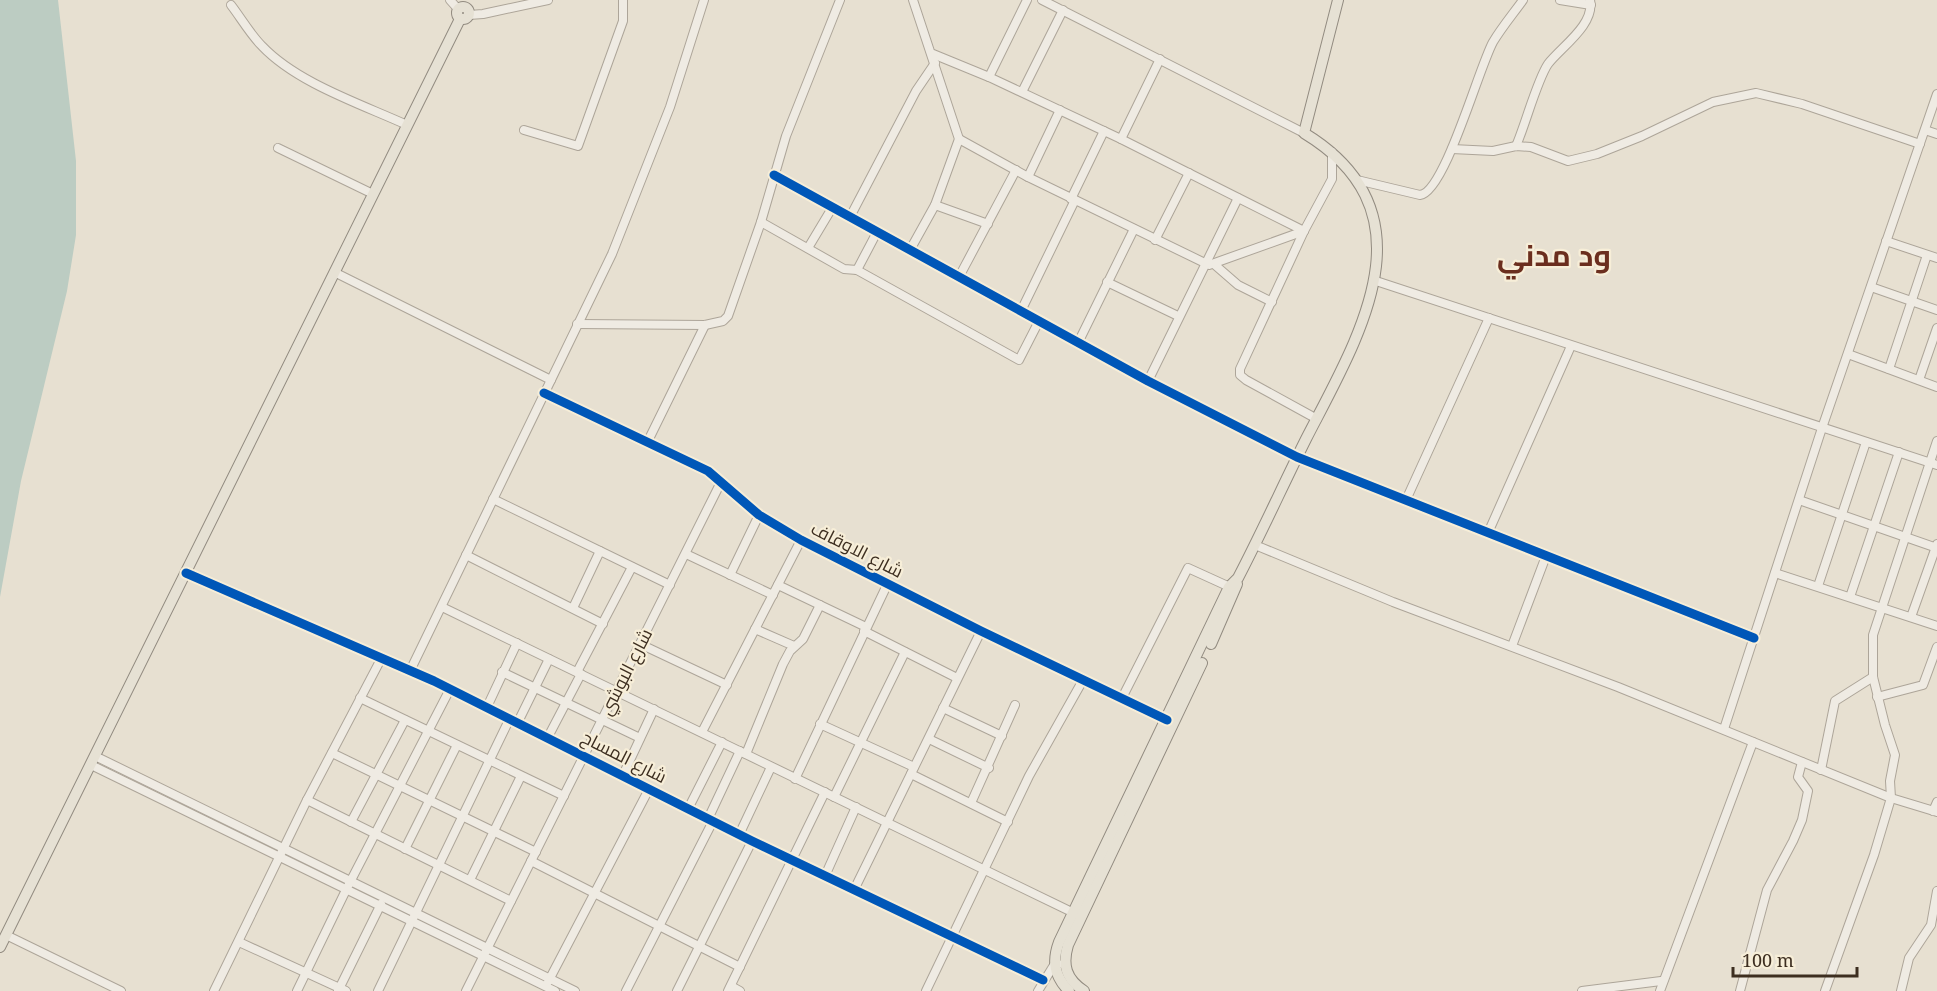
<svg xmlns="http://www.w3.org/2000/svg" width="1937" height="991" font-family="'Noto Serif',Cairo,serif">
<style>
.water{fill:#bcccc2}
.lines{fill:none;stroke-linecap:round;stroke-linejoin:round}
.minor-casing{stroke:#ada599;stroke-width:10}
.major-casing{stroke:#928b80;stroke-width:12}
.minor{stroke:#efebe3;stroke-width:8}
.major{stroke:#e6e1d4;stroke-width:10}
.cycleway-casing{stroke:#f7eed8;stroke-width:13}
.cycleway{stroke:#0057b8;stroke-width:9}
.labels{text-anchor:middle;stroke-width:4.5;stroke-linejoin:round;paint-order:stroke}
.street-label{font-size:18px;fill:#3d2e20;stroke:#f7eed8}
.town-label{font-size:30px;font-weight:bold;fill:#6b2e1e;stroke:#f7eed8}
</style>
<rect width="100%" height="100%" fill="#e7e0d1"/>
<path class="water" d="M0,0H58L76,161V235L67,291L21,481L0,597Z"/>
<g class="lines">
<g class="minor-casing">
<g id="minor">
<path d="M450,0L458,9"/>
<path d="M1042,0L1304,133"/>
<path d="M1560,0L1591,5"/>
<path d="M231,5C241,18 250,34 262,46C297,83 361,104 407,125"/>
<path d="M469,15L483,14L548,0"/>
<path d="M933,54L989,77L1121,139L1304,231"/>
<path d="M989,77L1027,0"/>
<path d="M1022,92L1063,10"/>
<path d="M524,130L578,146L623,21V0"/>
<path d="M1925,130L1937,134"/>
<path d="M959,139L1028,177L1209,265L1304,231"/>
<path d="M1121,139L1160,59"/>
<path d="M1516,146C1525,126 1537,80 1548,64C1561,47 1595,25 1590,0"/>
<path d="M278,148L373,194"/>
<path d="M1452,149L1493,151L1516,146L1531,147L1568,161L1597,154L1642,136L1713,102L1756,93L1802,104L1920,144"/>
<path d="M774,175L1148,381L1297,457L1754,638"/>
<path d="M1028,177L1060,110"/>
<path d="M1357,180L1420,195C1445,192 1479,67 1493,42C1502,27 1513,14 1523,0"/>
<path d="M1071,199L1104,131"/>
<path d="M935,205L988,224"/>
<path d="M850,217L916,91L935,63"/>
<path d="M761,222L844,269L857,270L1019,360L1039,321"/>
<path d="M1155,240L1189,173"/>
<path d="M1886,241L1937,258"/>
<path d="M808,248L832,208"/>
<path d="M910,250L935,205L959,139L913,0"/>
<path d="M1215,265L1238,285L1272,302"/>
<path d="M857,270L877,232"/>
<path d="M334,272L551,380"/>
<path d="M959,277L1016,170"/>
<path d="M1376,281L1937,465"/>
<path d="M1107,282L1178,316"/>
<path d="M1871,287L1937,310"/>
<path d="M1021,311L1075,200"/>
<path d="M577,324L705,325L723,321L728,316L761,222L786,136L840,0"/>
<path d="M1078,343L1134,229"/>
<path d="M1848,354L1937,387"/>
<path d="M1889,369L1927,255"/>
<path d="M1919,380L1937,328"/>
<path d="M1148,381L1238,198"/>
<path d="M544,393L708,471L759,515L801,540L981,631L1167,720"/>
<path d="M1317,419L1246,380L1240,375V369L1304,231L1332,179V152"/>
<path d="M647,443L705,325"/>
<path d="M493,499L670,585"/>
<path d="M1406,500L1489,318"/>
<path d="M1799,500L1937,548"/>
<path d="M1488,533L1571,346"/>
<path d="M1255,545L1393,602L1618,687L1891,798L1937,812"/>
<path d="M686,554L773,595"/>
<path d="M466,555L603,624"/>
<path d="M186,573L434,681L752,841L1043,980"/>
<path d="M1775,573L1937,626"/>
<path d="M730,575L759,515"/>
<path d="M778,585L866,627"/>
<path d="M1818,586L1866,442"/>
<path d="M1850,597L1899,452"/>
<path d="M442,607L1078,915"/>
<path d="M573,608L600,551"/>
<path d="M1911,617L1937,544"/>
<path d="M755,629L794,646"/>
<path d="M864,631L957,678"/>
<path d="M640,644L727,685"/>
<path d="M1512,646L1546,556"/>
<path d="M410,671L612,254L670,107L704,0"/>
<path d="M502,672L640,738"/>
<path d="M577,672L632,567"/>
<path d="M1877,697L1923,685L1937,647"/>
<path d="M360,698L564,796"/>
<path d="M1122,698L1188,568L1232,588"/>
<path d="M487,707L517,643"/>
<path d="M943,708L1002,736"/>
<path d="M518,722L549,659"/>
<path d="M820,724L914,767"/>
<path d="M1724,729L1822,428L1937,94"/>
<path d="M702,732L801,540"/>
<path d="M548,737L581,674"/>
<path d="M929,739L989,768"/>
<path d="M332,753L536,852"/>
<path d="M746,754L783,664L790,651L803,639L820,605"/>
<path d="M95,756L575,991"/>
<path d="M91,765L555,991"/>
<path d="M1821,770L1835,701L1873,677"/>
<path d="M911,774L1008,822"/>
<path d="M623,775L654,709"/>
<path d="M795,779L887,585"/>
<path d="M834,797L905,652"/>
<path d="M307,800L511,901"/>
<path d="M971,803L1015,705"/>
<path d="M688,809L722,742"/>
<path d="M1933,811L1937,802"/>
<path d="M708,819L740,751"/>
<path d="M351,822L405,720"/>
<path d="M739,835L771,767"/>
<path d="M405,849L457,745"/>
<path d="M531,861L740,967"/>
<path d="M825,876L856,807"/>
<path d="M470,880L521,776"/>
<path d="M854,890L981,631"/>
<path d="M6,935L121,991"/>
<path d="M239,942L346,991"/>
<path d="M548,982L649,789"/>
<path d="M731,986L740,991"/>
<path d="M214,991L307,800L381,659"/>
<path d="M297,991L347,888L450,689"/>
<path d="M338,991L381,904"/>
<path d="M378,991L510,718"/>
<path d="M466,991L721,482"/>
<path d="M626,991L713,821"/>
<path d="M677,991L752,841"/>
<path d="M728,991L825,792"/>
<path d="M926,991L1029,776L1083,680"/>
<path d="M1038,991L1054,965L1058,964"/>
<path d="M1582,991L1661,981"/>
<path d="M1660,991L1753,742"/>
<path d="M1740,991L1767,890L1793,841L1802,820L1808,791L1798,777L1802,762"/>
<path d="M1825,991L1874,855L1891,798L1890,781L1895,755L1885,725L1873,677V635L1937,441"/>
<path d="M1901,991L1909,958L1931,925L1937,891"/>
</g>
</g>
<g class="major-casing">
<g id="major">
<circle cx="463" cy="13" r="6"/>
<path d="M1211,644L1237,584"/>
<path d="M0,947L460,19"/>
<path d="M1069,991C1054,976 1052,961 1059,942L1229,587L1238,578C1262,532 1283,485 1306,439C1359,336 1436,213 1304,133L1338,0"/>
<path d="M1084,991C1066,979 1062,965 1068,945L1202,663"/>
</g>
</g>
<use href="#minor" class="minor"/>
<use href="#major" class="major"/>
<g class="cycleway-casing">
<g id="cycleway">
<path d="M774,175L1148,381L1297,457L1754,638"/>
<path d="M544,393L708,471L759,515L801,540L981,631L1167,720"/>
<path d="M186,573L434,681L752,841L1043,980"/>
</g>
</g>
<use href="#cycleway" class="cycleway"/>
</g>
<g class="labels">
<g class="street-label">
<text transform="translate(857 550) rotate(27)" y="6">شارع الاوقاف</text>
<text transform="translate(626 672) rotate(-63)" y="6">شارع البوشي</text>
<text transform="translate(624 757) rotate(27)" y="6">شارع المساح</text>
</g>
<g class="town-label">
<text x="1554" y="266">ود مدني</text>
</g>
</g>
<path d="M1733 967v9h124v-9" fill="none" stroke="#3d2e20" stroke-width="3"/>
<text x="1742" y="967" font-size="18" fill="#3d2e20" stroke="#f7eed8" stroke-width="4.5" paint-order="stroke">100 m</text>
</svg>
